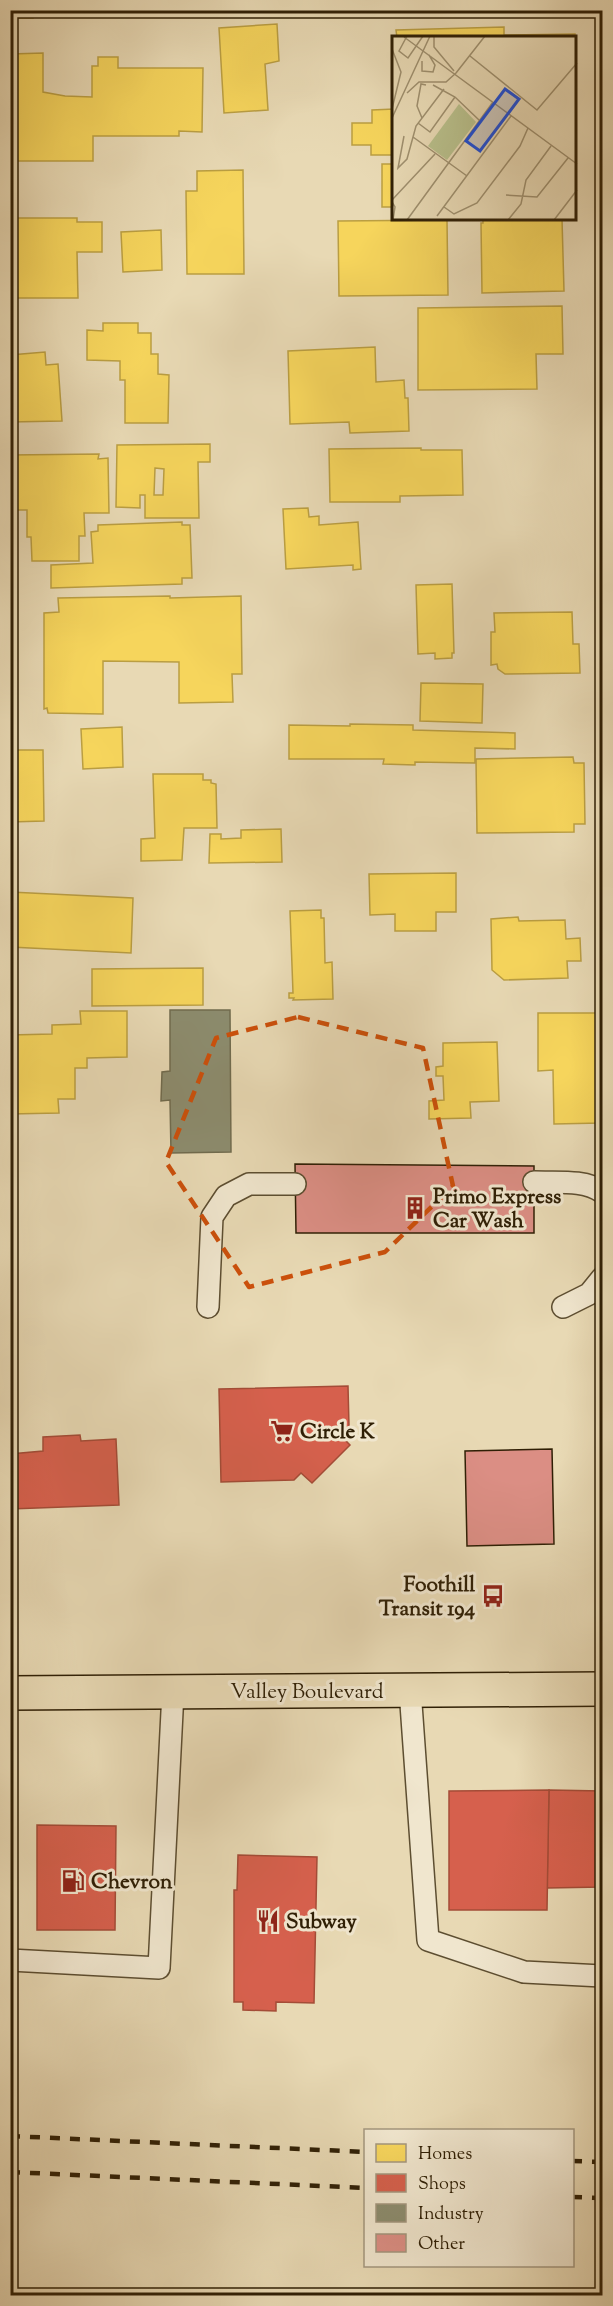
<svg xmlns="http://www.w3.org/2000/svg" width="613" height="2306" font-family="'Sorts Mill Goudy',serif">
<style>
.homes{fill:#f6d55c;stroke:#ba9e42;stroke-width:1.5;fill-rule:evenodd}
.shops{fill:#d6604d;stroke:#a44c37;stroke-width:1.5}
.industry{fill:#8c8c6e;stroke:#706b4e;stroke-width:1.5}
.building{fill:#db8e84;stroke:#2f1f05;stroke-width:1.5}
.lines{fill:none;stroke-linecap:round;stroke-linejoin:round}
.lane-casing{stroke:#5d4e31;stroke-width:24}
.primary-casing{stroke:#2f1f05;stroke-width:36}
.lane{stroke:#f0e6ce;stroke-width:21}
.primary{stroke:#e8d9b4;stroke-width:33}
.rail{stroke:#2f1f05;stroke-width:4.5;stroke-dasharray:10 10;stroke-linecap:butt}
.marked{fill:none;stroke:#cc500b;stroke-width:4.5;stroke-dasharray:12 8;stroke-linejoin:round}
.labels{text-anchor:middle;stroke-width:6;stroke-linejoin:round;paint-order:stroke}
.poi-label{font-size:21px;font-weight:bold;fill:#2f1f05;stroke:#f0e6ce;text-anchor:start}
.street-label{font-size:21px;fill:#2f1f05;stroke:#f0e6ce}
.inset-road{fill:none;stroke:#9e8f6e;stroke-width:1.5}
.view{fill:#1d4ed8;fill-opacity:0.15;stroke:#1d4ed8;stroke-width:3}
.inset-edge{fill:none;stroke:#2f1f05;stroke-width:3}
</style>
<rect width="100%" height="100%" fill="#e8d9b4"/>
<filter id="stains"><feTurbulence type="fractalNoise" baseFrequency=".00333" numOctaves="4"/><feColorMatrix values="0 0 0 0 .2 0 0 0 0 .09 0 0 0 0 .02 0 0 0 .5 -.17"/></filter>
<radialGradient id="worn" r=".72"><stop offset=".6" stop-color="#630" stop-opacity="0"/><stop offset="1" stop-color="#630" stop-opacity=".3"/></radialGradient>
<g class="homes">
<path d="M10,10H70V14L33,15V18H10Z"/>
<rect x="203" y="10" width="67" height="3"/>
<rect x="401" y="10" width="44" height="7"/>
<path d="M277,24L279,61L265,64L268,110L224,113L219,28Z"/>
<path d="M504,27V35L575,34V38H397L396,30Z"/>
<path d="M43,53V92L65,96L92,97V66H98V57H118V68H203L202,132L179,131V136H93V161H10L11,54Z"/>
<path d="M394,109V155H371V145H352V123H372V110Z"/>
<rect x="382" y="164" width="12" height="43"/>
<path d="M243,170L244,274H187L186,191H197V171Z"/>
<path d="M10,218H77V222H102V252H77L78,298H10Z"/>
<path d="M483,219H562L564,291L482,293L481,223H483Z"/>
<path d="M447,220L448,295L339,296L338,221Z"/>
<path d="M161,230L162,270L123,272L121,232Z"/>
<path d="M562,306L563,354H536L537,389L418,390V308Z"/>
<path d="M103,323H138V333H151V354H158V374L169,375L168,423H125V380H120V361L87,360V330L103,331Z"/>
<path d="M375,347L376,382L404,380L405,398H408L409,431L350,433L349,422L290,424L288,351Z"/>
<path d="M45,352L46,365L58,364L62,421L10,422V355Z"/>
<path d="M210,444V462H198L199,518H145V495H140V508L116,507L117,445ZM155,468L164,469L163,495H154Z"/>
<path d="M421,448V450H462L463,495L400,496V502H330L329,449Z"/>
<path d="M99,454L98,459L108,458L109,513H84L85,536H79V561H32L31,537H27V510H10V455Z"/>
<path d="M308,508L309,517L319,516V525L358,522L361,569L353,570V565L286,569L283,509Z"/>
<path d="M182,522V525H190L192,578H182V584L51,588V565L93,563L91,532L98,531V525Z"/>
<path d="M452,584L454,653H452V658L435,659V653L418,654L416,585Z"/>
<path d="M170,596V598L241,596L242,674H232L233,702L179,703V662L103,661V714L48,713L47,708L44,709V613L59,612L58,598Z"/>
<path d="M572,612L573,644H579L580,673L505,674L498,669L497,664L491,665V632H495L494,613Z"/>
<path d="M421,683L483,684L482,723L420,721Z"/>
<path d="M350,724L413,725V730L515,733V749L475,748V763L415,762V765L383,764L384,759H289V725L350,726Z"/>
<path d="M122,727L123,767L83,769L81,729Z"/>
<path d="M10,750H43L44,821L10,822Z"/>
<path d="M573,757L574,763H584L585,824H574V832L477,833L476,759Z"/>
<path d="M153,774H203V780H211V783L216,784L217,828H184L182,860L141,861V839L155,838Z"/>
<path d="M281,829L282,862L209,863L210,834H221V839L241,838V830Z"/>
<path d="M456,873V912H436V931H395V914L370,915L369,874Z"/>
<path d="M10,892L133,898L131,953L10,947Z"/>
<path d="M321,910V918H324L325,963L332,962L333,999L293,1000L294,998H289V993H293L290,911Z"/>
<path d="M518,917L519,921L565,920L566,939L580,938L581,961H567L568,978L504,980L492,970L491,919Z"/>
<path d="M203,968V1005L92,1006V969Z"/>
<path d="M80,1011H127V1057L87,1058V1068H75V1099H58L59,1113L10,1114V1035L52,1034V1025L81,1024Z"/>
<path d="M538,1013H599V1031H602V1040H599L601,1123L554,1124L553,1070L538,1071Z"/>
<path d="M497,1042L499,1101L470,1102L471,1118L429,1119V1101L444,1100L443,1076H436V1067L443,1066V1043Z"/>
</g>
<g class="shops">
<path d="M348,1386L349,1426L340,1435L350,1445L312,1483L301,1473L294,1480L221,1482L219,1389Z"/>
<path d="M80,1435L81,1441L116,1439L119,1505L10,1509V1454L43,1451V1437Z"/>
<path d="M549,1790L602,1791V1887L547,1888Z"/>
<path d="M549,1790L547,1910H449V1791Z"/>
<path d="M37,1825L116,1826L115,1930H37Z"/>
<path d="M238,1855L317,1857L314,2003L276,2002V2011L243,2010V2002H234V1890H237Z"/>
</g>
<path class="industry" d="M170,1010H230L231,1152L171,1153L170,1100L161,1101L162,1072L170,1071Z"/>
<g class="building">
<path d="M295,1164L534,1166V1233H296Z"/>
<path d="M552,1449L554,1544L467,1546L465,1451Z"/>
</g>
<g class="lines">
<g class="lane-casing">
<g id="lane">
<path d="M534,1182C555,1183 585,1179 602,1192"/>
<path d="M208,1307L212,1217L226,1196L249,1184H295"/>
<path d="M563,1307L589,1294L602,1278"/>
<path d="M410,1690L428,1940L524,1972L602,1976"/>
<path d="M10,1960L159,1968L173,1692"/>
</g>
</g>
<g class="primary-casing">
<path id="primary" d="M10,1693L602,1689"/>
</g>
<use href="#lane" class="lane"/>
<use href="#primary" class="primary"/>
<g class="rail">
<path d="M10,2136L366,2152"/>
<path d="M572,2161L602,2162"/>
<path d="M10,2172L366,2188"/>
<path d="M572,2197L602,2198"/>
</g>
</g>
<path class="marked" d="M298,1017L423,1048L453,1186L385,1252L249,1287L166,1162L216,1038Z"/>
<defs>
<g id="building-bare" transform="scale(1.8)"><path d="M-4-6H4V6H1V3H-1V6H-4ZM-2.5-4.3h1.7v1.8h-1.7ZM.8-4.3h1.7v1.8H.8ZM-2.5-1h1.7V.8h-1.7ZM.8-1h1.7V.8H.8Z" fill="#8f2418" stroke="#f0e6ce" stroke-width="2.5" paint-order="stroke"/></g>
<g id="supermarket-bare" transform="scale(1.8)"><path d="M-6-5.5h2.5l.6 2H6L4.5 2H-2.5L-4.4-4H-6ZM-1.5 3.2a1.3 1.3 0 1 0 .1 0ZM3 3.2a1.3 1.3 0 1 0 .1 0Z" fill="#8f2418" stroke="#f0e6ce" stroke-width="2.5" paint-order="stroke"/></g>
<g id="bus-bare" transform="scale(1.8)"><path d="M-5-6H5V4H4V6H2V4H-2V6H-4V4H-5ZM-3.5-4V0h7V-4ZM-3.5 1.2v1.5H-2V1.2ZM2 1.2v1.5H3.5V1.2Z" fill="#8f2418" stroke="#f0e6ce" stroke-width="2.5" paint-order="stroke"/></g>
<g id="fuel-bare" transform="scale(1.8)"><path d="M-5.5-6h7V0h2V4h1.3V-2.5L3-4.5l.8-.8L6-3V5H2.5V1h-1V6h-7ZM-4.2-4.7v3.2H.2V-4.7Z" fill="#8f2418" stroke="#f0e6ce" stroke-width="2.5" paint-order="stroke"/></g>
<g id="restaurant-bare" transform="scale(1.8)"><path d="M-5-6h1v4h1v-4h1v4h1v-4h1v5L-1.5 .5V6h-2V.5L-5-1ZM5-6V6H3V1.5H1.5Q1.5-4 5-6Z" fill="#8f2418" stroke="#f0e6ce" stroke-width="2.5" paint-order="stroke"/></g>
</defs>
<g fill-rule="evenodd">
<use href="#building-bare" x="415" y="1208"/>
<use href="#supermarket-bare" x="282" y="1431"/>
<use href="#bus-bare" x="493" y="1596"/>
<use href="#fuel-bare" x="73" y="1881"/>
<use href="#restaurant-bare" x="268" y="1921"/>
</g>
<g class="labels">
<g class="poi-label">
<text x="433" y="1203">Primo Express<tspan x="433" dy="24">Car Wash</tspan></text>
<text x="300" y="1438">Circle K</text>
<text x="475" y="1591" text-anchor="end">Foothill<tspan x="475" dy="24">Transit 194</tspan></text>
<text x="91" y="1888">Chevron</text>
<text x="286" y="1928">Subway</text>
</g>
<g class="street-label">
<text x="307" y="1698">Valley Boulevard</text>
</g>
</g>
<g transform="translate(392 36)">
<rect width="184" height="184" fill="#e8d9b4"/>
<path d="M67,68L84,86L55,124L36,110Z" fill="#b8bf8b"/>
<path class="inset-road" d="M15,0L7,15L16,22L31,0M42,0V11L62,35M12,1L185,128M0,13L9,36L0,73M78,20L145,74L185,27M30,25V35L41,36L43,29L37,19M64,37L93,0M41,49L63,61L87,84M15,57L27,46H54L64,37M0,82L38,0M30,82L25,70L29,48L34,49M26,87L38,96L63,61M12,100L6,132L15,123L24,90L52,53M21,101L75,140M114,159L145,161L176,122M0,164L43,118M0,166L3,171L1,184M52,171L62,178L85,167L128,110L136,92M45,180L119,80M15,184L101,66M116,184L129,168L134,144L159,110M162,184L185,154"/>
<path class="view" d="M113,53L127,63L88,115L74,105Z"/>
<rect width="184" height="184" class="inset-edge"/>
</g>
<rect width="613" height="2306" fill="none" stroke="#e8d9b4" stroke-width="36"/>
<rect x="12" y="12" width="589" height="2282" fill="none" stroke="#2f1f05" stroke-width="3"/>
<rect x="18" y="18" width="577" height="2270" fill="none" stroke="#2f1f05" stroke-width="1.5"/>
<rect x="364" y="2129" width="210" height="138" fill="#f0e6ce" stroke="#a3967e" stroke-width="1.5"/>
<rect x="376" y="2144" width="30" height="18" fill="#f6d55c" stroke="#a3967e" stroke-width="1.5"/>
<text x="418" y="2159" font-size="18" fill="#2f1f05">Homes</text>
<rect x="376" y="2174" width="30" height="18" fill="#d6604d" stroke="#a3967e" stroke-width="1.5"/>
<text x="418" y="2189" font-size="18" fill="#2f1f05">Shops</text>
<rect x="376" y="2204" width="30" height="18" fill="#8c8c6e" stroke="#a3967e" stroke-width="1.5"/>
<text x="418" y="2219" font-size="18" fill="#2f1f05">Industry</text>
<rect x="376" y="2234" width="30" height="18" fill="#db8e84" stroke="#a3967e" stroke-width="1.5"/>
<text x="418" y="2249" font-size="18" fill="#2f1f05">Other</text>
<rect width="100%" height="100%" filter="url(#stains)"/>
<rect width="100%" height="100%" fill="url(#worn)"/>
</svg>
